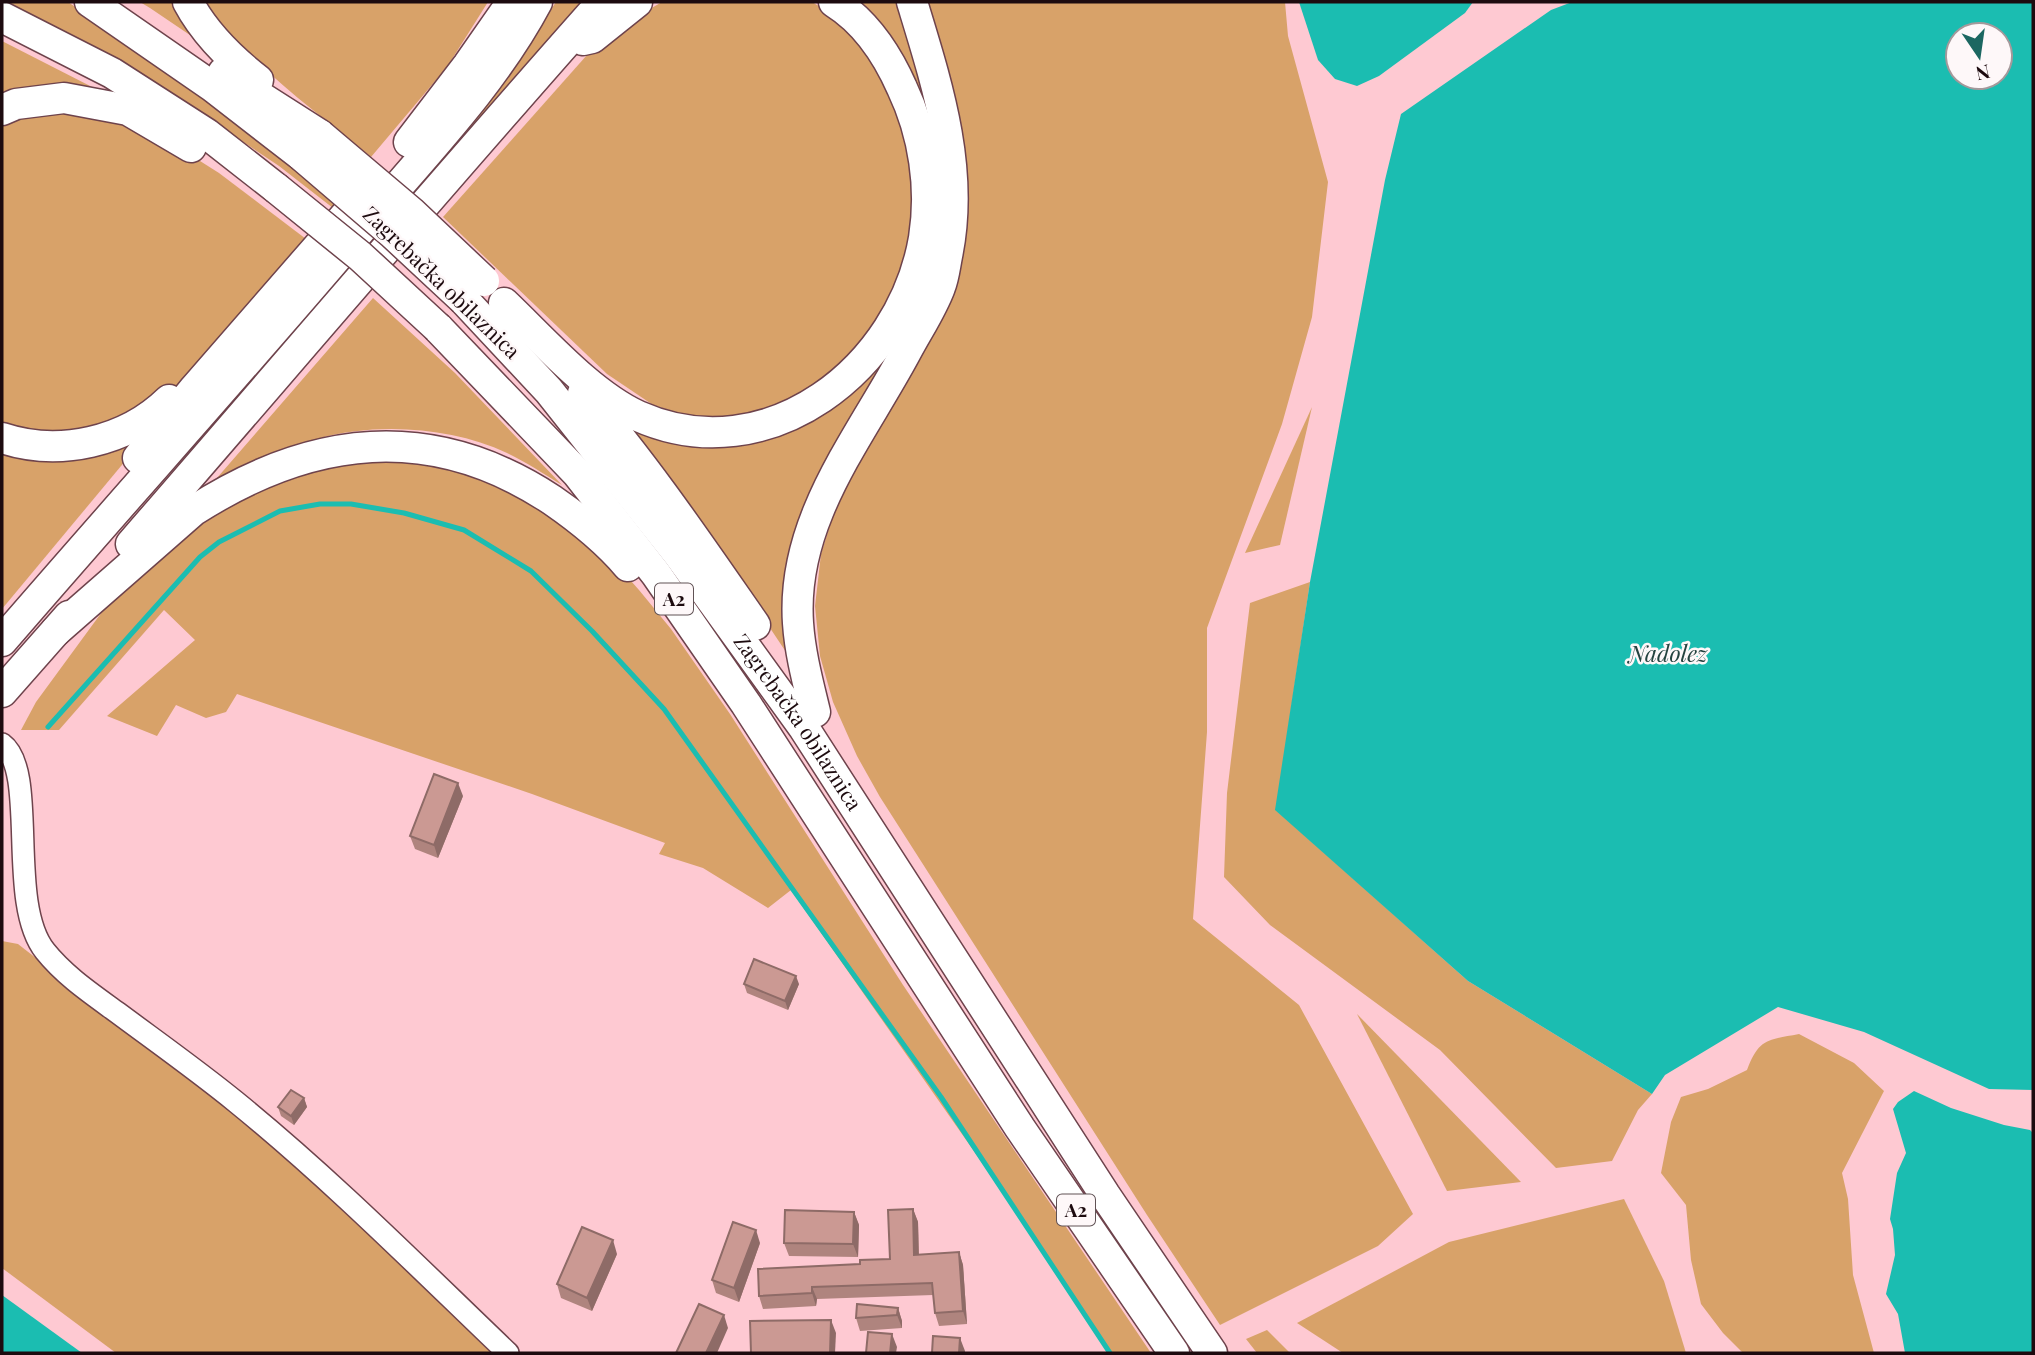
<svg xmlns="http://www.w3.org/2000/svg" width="2035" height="1355" font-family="'Playfair Display',serif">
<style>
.green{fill:#d8a269}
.water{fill:#1bbdb1;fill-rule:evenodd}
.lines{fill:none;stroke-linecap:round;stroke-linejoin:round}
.stream{stroke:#1bbdb1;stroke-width:5}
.minor-casing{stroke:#6e434c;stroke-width:24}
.highway-casing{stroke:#6e434c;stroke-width:33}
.minor{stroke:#fff;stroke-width:21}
.highway{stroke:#fff;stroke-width:30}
.highway-bridge-casing{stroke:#6e434c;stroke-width:33;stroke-linecap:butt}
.highway-bridge{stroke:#fff;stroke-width:30}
.wall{fill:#af847e}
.shaded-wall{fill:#8e6b67}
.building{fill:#cb9993;stroke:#8e6b67;stroke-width:2}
.labels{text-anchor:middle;stroke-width:5;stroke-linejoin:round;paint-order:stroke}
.shield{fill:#fef8f9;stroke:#605255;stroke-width:2}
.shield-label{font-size:19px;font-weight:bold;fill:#1d0b0f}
.street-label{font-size:21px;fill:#1d0b0f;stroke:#fef8f9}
.water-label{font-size:23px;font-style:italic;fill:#254340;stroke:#fef8f9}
</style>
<rect width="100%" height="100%" fill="#fec9d2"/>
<g class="green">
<path d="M3,2H68L221,106L338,203L333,208L279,166L206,117L22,11Z"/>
<path d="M140,2H181L215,52L150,8Z"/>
<path d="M205,2H488L447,67L371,157C313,109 248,64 205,2Z"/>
<path d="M556,2H583L417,191L414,188L519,57Z"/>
<path d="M662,2H812L842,20L877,63L908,136L914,213L908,248L898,279L873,327L854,351L808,391L781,404L745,415L711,417L682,414L653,405L607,374L443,217L587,55L624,24Z"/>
<path d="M855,2H900L939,146Z"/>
<path d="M924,2H1285L1288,36L1328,182L1312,317L1282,424L1207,628V732L1193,919L1299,1005L1413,1214L1378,1246L1220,1325L1147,1215L880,797L857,756L833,702L820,656L815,606L821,554L839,497L946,302Z"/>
<path d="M2,41L96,89L2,97Z"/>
<path d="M69,110L151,130L219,173L306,239L199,363L166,396L73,437L2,426V123L32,113Z"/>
<path d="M373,298L455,373L562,485C544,474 526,462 507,453C451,427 377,422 317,439C280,450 245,469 210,486Z"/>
<path d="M890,344L888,359L822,468L800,520L796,667L742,586L613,407L714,442Z"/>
<path d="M1312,407L1280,545L1245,553Z"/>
<path d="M156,424L2,609V448Z"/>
<path d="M412,455L521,490L608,555L639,590L671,629L730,714L903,985L1151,1353H1112L1004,1194L791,890L768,908L703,868L659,854L665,843L532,794L237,694L226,712L206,718L176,705L157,736L107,716L195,640L164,610L59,730H21L36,702L110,601L199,519L297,470Z"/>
<path d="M1310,582L1276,810L1468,981L1652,1094L1638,1110L1612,1161L1556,1168L1440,1050L1270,925L1224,877L1227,793L1250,603Z"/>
<path d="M2,941L18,944L279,1148L499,1353H116L2,1268Z"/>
<path d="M1357,1014L1521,1182L1447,1191Z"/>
<path d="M1799,1034L1854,1063L1884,1091L1842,1173L1848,1199L1853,1275L1874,1353H1743L1723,1333L1701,1304L1691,1260L1686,1205L1661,1173L1671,1122L1681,1097L1708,1089L1747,1070C1759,1038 1768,1040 1799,1034Z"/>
<path d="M1624,1199L1664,1281L1686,1353H1343L1297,1323L1449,1242Z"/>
<path d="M1267,1330L1290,1353H1257L1246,1339Z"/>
</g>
<g class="water">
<path d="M1299,2H1473L1465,13L1379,76L1357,86L1335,79L1318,60Z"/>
<path d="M1572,2H2033V1090L1989,1089L1864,1032L1778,1007L1665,1075L1652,1094L1468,981L1275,810L1310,582L1385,180L1401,114L1551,10ZM1958,35H2000V77H1958Z"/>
<path d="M1914,1091L1951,1108L2004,1125L2030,1130L2033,1133V1353H1905L1898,1314L1886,1294L1895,1255L1893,1229L1890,1219L1897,1173L1906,1153L1893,1109L1898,1102Z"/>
<path d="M2,1295L82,1353H2Z"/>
</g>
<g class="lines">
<path class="stream" d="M48,727L200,557L219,542L280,511L320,504H351L404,513L464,530L531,571L592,631L664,709L941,1097L1110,1353"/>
<g class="minor-casing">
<path id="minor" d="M2,744C39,771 6,902 45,951C65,976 92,994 118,1013C157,1042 198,1071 236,1102C332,1180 419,1268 508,1353"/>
</g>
<g class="highway-casing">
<g id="highway">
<path d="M90,2L213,87L302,156"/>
<path d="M188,2C204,32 231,59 258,80"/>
<path d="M2,17L112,73L207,134L276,188"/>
<path d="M583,40L592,38L637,2"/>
<path d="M223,73L320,135"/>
<path d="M2,110L16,104L64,98L128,110L191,147"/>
<path d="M409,142L468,65L512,2"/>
<path id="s1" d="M464,300L549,391L679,555L804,728L1105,1195L1212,1353"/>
<path d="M504,303C543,340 590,394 638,416C768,474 902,368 924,238C932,188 924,134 902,88C887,54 866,22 834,2"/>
<path d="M438,328L577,473L656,574L746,704L1020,1128L1174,1353"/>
<path d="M583,393C646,466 700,546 755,625"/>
<path d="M2,438C59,457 126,442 169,400"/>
<path d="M138,458L195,388L372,185"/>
<path d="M131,544C288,363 443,181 602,2"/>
<path d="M56,631L193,511C311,435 431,420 552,500C581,520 606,540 628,566"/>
<path d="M2,641C121,503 244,367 362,228C423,156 493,85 537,2"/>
<path d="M2,692L69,616"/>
<path d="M815,712C808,683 800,653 798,623C791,520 860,438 906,352C917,331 932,309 940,287C944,277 945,266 947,256C965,169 937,84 912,2"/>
</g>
</g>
<use href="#minor" class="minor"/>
<use href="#highway" class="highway"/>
<g class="highway-bridge-casing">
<g id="highway-bridge">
<path d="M320,135L411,212L484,281"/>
<path d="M302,156L392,233L464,300"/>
<path d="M276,188L360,256L438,328"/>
</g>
</g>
<use href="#highway-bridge" class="highway-bridge"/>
</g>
<g class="wall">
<path d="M463,796L438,858L415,849L410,836Z"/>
<path d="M744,984H799L788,1010L747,993Z"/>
<path d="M304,1098L307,1107L294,1125L281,1116L278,1107Z"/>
<path d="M913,1209L918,1222L919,1255L959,1252L963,1265L967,1324L939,1326L935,1313L933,1295L817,1299L816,1306L763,1309L759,1296L860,1264L890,1259Z"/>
<path d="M854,1212L859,1225L858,1257L789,1256L784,1243Z"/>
<path d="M760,1243L739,1302L716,1293L712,1280Z"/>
<path d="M617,1254L592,1311L561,1298L557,1284Z"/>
<path d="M898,1308L902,1321V1328L860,1331L856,1318Z"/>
</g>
<g class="shaded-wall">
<path d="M458,783L463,796L438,858L434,845Z"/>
<path d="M796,976L799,984L788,1010L785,1001Z"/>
<path d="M304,1098L307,1107L294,1125L291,1116Z"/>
<path d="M913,1209L918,1222L919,1268L914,1255Z"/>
<path d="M854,1212L859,1225L858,1257L853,1244Z"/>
<path d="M756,1230L760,1243L739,1302L734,1288Z"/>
<path d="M613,1240L617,1254L592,1311L587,1298Z"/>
<path d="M959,1252L963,1265L967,1324L963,1311Z"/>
<path d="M812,1287L817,1299L816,1306L812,1293Z"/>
<path d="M898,1308L902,1321V1328L897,1315Z"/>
<path d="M724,1315L728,1328L717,1353H706Z"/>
<path d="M831,1320L836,1333L835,1353H830Z"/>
<path d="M892,1334L897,1347L896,1353H890Z"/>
<path d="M960,1338L965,1351V1353H959Z"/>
</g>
<g class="building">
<path d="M434,774L458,783L434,845L410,836Z"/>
<path d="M754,959L796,976L785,1001L744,984Z"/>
<path d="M291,1090L304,1098L291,1116L278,1107Z"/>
<path d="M913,1209L914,1255L959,1252L963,1311L935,1313L932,1283L812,1287V1293L759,1296L758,1269L860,1264V1260L890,1259L888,1210Z"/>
<path d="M785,1210L854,1212L853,1244L784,1243Z"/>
<path d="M733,1222L756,1230L734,1288L712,1280Z"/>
<path d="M582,1227L613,1240L587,1298L557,1284Z"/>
<path d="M699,1304L724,1315L706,1353H676Z"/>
<path d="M857,1304L898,1308L897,1315L856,1318Z"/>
<path d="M831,1320L830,1353H751L750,1321Z"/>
<path d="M868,1332L892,1334L890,1353H866Z"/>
<path d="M933,1336L960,1338L959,1353H932Z"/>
</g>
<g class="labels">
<g class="shield">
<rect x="655" y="583.5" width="38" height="31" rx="5"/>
<rect x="1057" y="1194.5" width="38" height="31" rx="5"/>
</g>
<g class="shield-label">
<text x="674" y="606">A2</text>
<text x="1076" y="1217">A2</text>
</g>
<g class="street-label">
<text transform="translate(441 283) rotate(44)" y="7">Zagrebačka obilaznica</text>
<text dy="7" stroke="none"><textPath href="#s1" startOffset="539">Zagrebačka obilaznica</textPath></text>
</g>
<g class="water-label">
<text x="1668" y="662">Nadolez</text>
</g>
</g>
<rect width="2035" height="1355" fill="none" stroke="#1d0b0f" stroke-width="7"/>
<g transform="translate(1979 56) rotate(167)"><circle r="33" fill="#fef8f9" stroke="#a4999b" stroke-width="2"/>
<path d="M0-5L12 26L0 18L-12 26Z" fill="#1c6761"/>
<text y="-10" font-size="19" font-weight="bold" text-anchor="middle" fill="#1d0b0f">N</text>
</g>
</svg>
